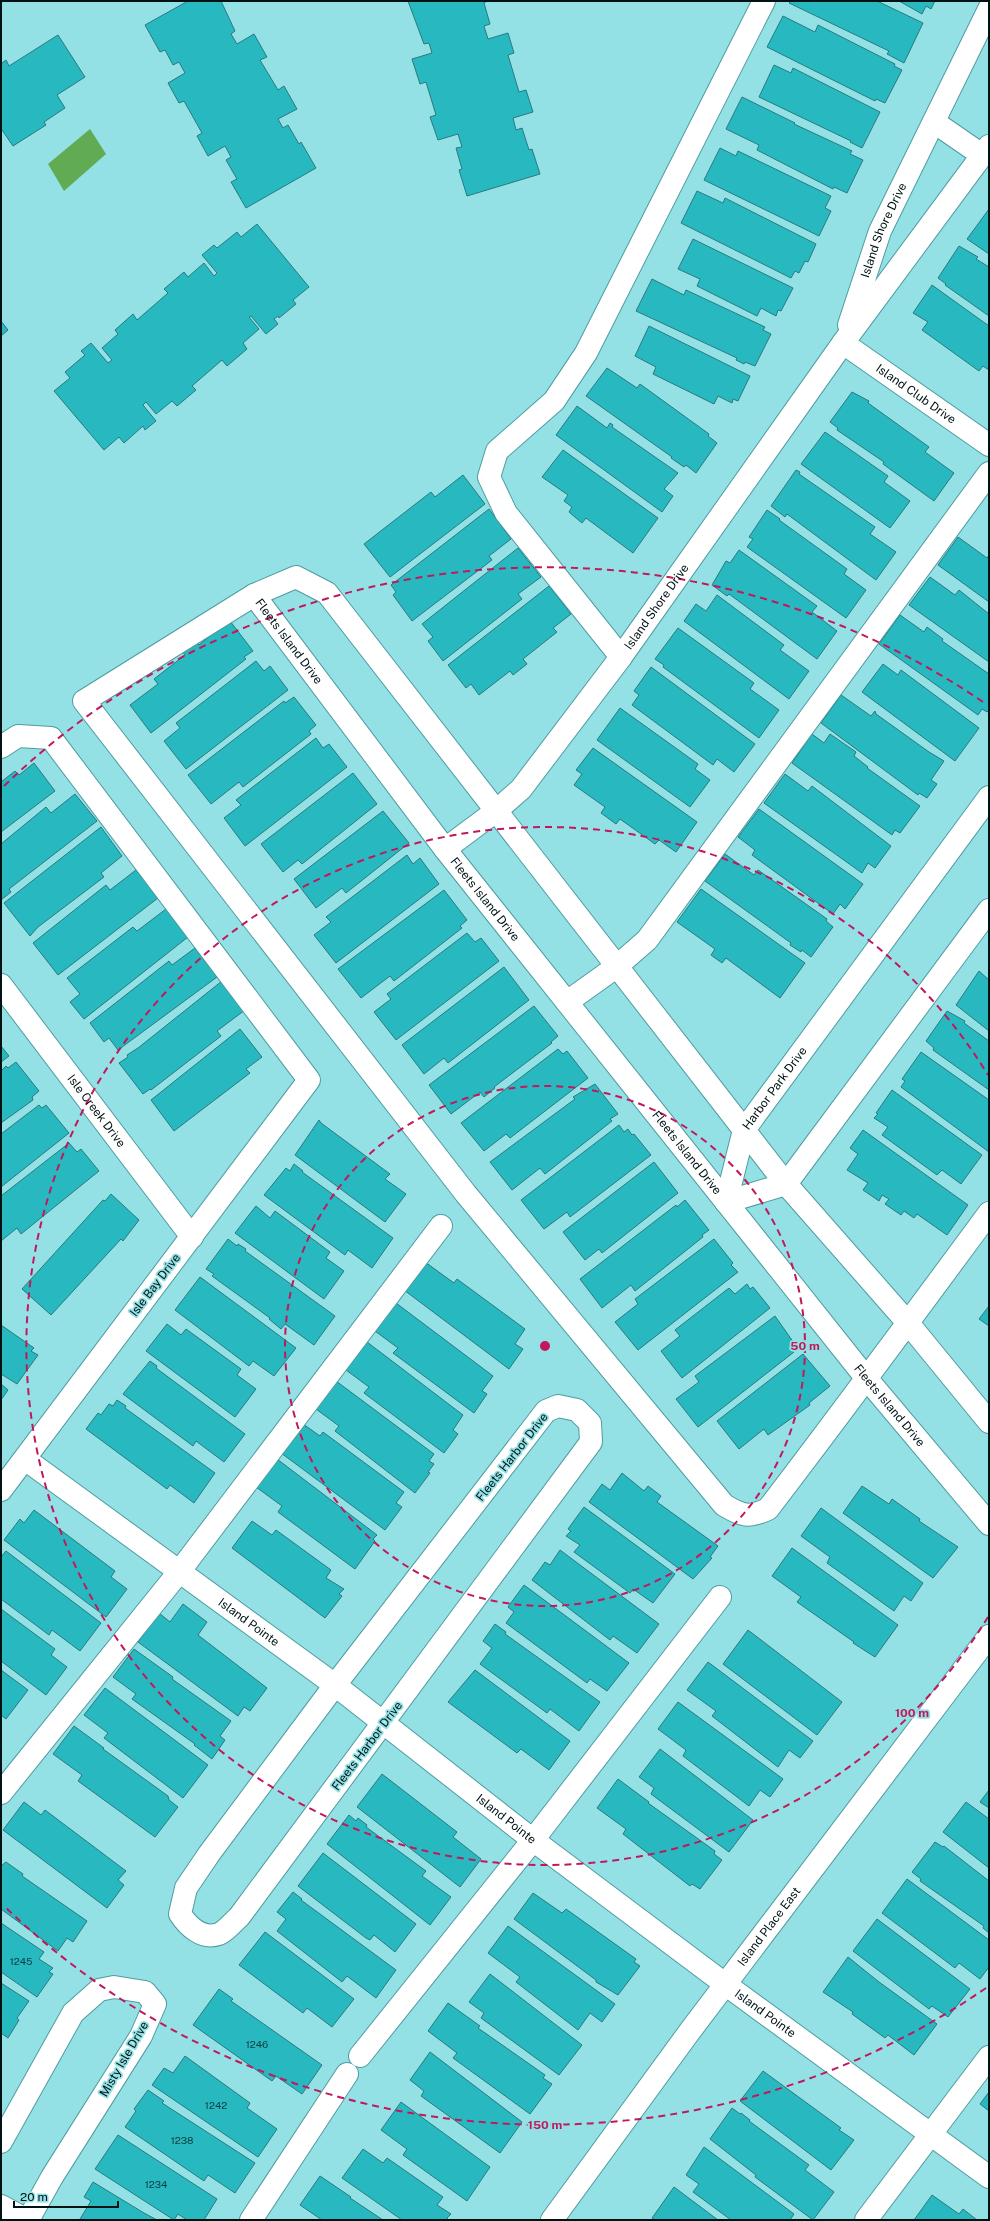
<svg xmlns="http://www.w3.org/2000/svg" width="990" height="2221" font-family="'Public Sans',sans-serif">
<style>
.water{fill:#61ab53}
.building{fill:#28b9c0;stroke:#297a7f}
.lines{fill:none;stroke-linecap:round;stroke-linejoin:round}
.minor-casing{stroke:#4e9ca1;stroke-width:24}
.minor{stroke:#fff;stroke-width:22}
.ring{fill:none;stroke:#c2185b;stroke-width:2;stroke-dasharray:7 5}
.labels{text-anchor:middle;stroke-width:3.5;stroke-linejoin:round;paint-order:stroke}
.number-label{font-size:10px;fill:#0a3c3e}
.street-label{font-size:12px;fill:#001213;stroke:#93e1e5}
.centre{fill:#c2185b;stroke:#93e1e5;stroke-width:2}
.ring-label{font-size:12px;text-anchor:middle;font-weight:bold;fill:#c2185b;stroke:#93e1e5;stroke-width:3.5;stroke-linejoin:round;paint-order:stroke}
</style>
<rect width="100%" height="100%" fill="#93e1e5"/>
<path class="water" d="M90,129L106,154L64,191L48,164Z"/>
<g class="building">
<path d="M188,1H221L235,31L231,34L237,44L254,34L267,57L260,60L278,90L284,86L297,109L278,119L283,128L288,125L299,144L301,142L316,168L246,208L231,182L237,179L226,160L231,157L225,146L208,156L197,136L202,133L184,101L179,103L168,83L185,73L179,62L173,65L165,50L160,52L145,25Z"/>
<path d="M408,1H487L484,3L490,24L484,26L488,39L508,33L514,53L508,55L519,92L526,90L533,112L513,118L516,130L522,128L529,150L532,149L540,174L467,196L459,170L462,169L456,148L462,147L458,134L438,140L430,117L436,115L426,82L420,84L412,59L432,53L429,43L424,44Z"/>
<path d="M791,1H877L923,23L904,63L887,54L889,51L789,3Z"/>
<path d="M899,1H935L931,9L926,6L922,14Z"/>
<path d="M783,16L815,32L818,25L895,64L894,66L902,70L885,103L876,99L875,101L767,47Z"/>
<path d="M58,35L85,77L57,95L65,108L44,122L46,125L13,146L2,130L1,131V61L2,63L6,60L9,66Z"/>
<path d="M774,65L791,73L793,68L880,112L862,148L850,142L851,141L759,97Z"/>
<path d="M742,97L795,123L794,124L852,151L850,154L863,160L847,193L834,187L833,189L757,150L759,145L726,129Z"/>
<path d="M720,148L736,156L738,151L831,196L825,208L831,211L819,236L704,180Z"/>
<path d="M697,191L723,203L725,198L816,244L808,262L805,261L799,273L795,271L791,278L681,223Z"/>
<path d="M989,209V254L967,239Z"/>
<path d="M257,224L309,287L293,300L296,304L279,318L278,316L274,319L278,324L266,334L251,316L249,317L259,329L243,343L247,349L227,366L222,360L192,386L196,390L177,406L172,401L156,414L146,402L143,405L156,421L145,430L143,426L124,443L119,437L104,450L54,391L70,378L65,372L85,355L81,351L91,343L108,363L112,360L102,348L118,334L115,330L133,314L137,320L168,293L164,289L184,272L188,277L204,263L214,276L217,273L202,255L214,245L217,248L237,232L241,237Z"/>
<path d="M693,239L793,288L781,311L778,310L776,316L761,308L757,316L697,286L700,279L678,269Z"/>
<path d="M959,246L978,257L976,259L989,267V316L945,285L946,284L938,278Z"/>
<path d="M652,279L684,295L686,290L765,327L763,330L771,334L755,366L745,362L744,364L736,360L737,358L636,311Z"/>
<path d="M932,285L989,326V370L983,366L979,371L922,330L928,322L913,313Z"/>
<path d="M1,321L8,330L1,336Z"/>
<path d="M649,326L750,376L738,401L733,399L732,403L718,396L714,404L653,374L656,367L635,356Z"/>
<path d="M607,368L637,388L640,384L709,434L708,436L717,443L696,473L686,465L684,467L671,458L672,457L586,396Z"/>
<path d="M852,392L869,401L868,403L929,447L925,452L954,473L934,501L883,464L884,462L837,430L838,428L830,422Z"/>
<path d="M577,406L607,428L610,423L613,425L612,427L678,473L664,489L673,496L662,512L556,435Z"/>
<path d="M825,432L888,476L884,482L910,501L890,528L801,464Z"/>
<path d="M563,450L658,518L633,553L586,518L582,523L569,512L572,507L564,501L568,495L542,477Z"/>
<path d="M796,470L800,472L799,474L875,527L870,534L896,552L876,580L787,514L785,517L771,506Z"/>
<path d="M463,475L485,504L390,577L364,544L431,492L435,497Z"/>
<path d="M489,509L511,539L489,556L492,560L412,621L393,595L396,592L391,585Z"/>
<path d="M767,510L780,519L779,520L847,569L844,574L866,590L846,618L747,547L753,539L749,537Z"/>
<path d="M958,537L987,558L989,555V602L938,565Z"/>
<path d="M518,548L541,577L518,594L522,599L443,661L428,641L433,637L422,624Z"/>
<path d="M739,550L817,606L812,612L837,631L817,659L729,594L727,596L712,585L726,561L730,563Z"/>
<path d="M930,577L955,595L959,590L989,614V662L909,605Z"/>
<path d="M549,586L571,614L553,628L557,632L523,659L527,664L513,675L510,671L479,695L471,684L466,688L448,665Z"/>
<path d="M717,595L784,645L780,650L809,671L789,699L684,621L696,604L706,611Z"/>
<path d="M900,615L924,632L927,627L943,639L942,641L989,674V710L987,712L982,709L978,715L879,644Z"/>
<path d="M230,621L253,651L244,657L246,659L151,733L130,705L158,684L154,679L185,655L181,650L195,639L199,645L211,635L210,634Z"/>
<path d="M678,628L754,683L750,689L779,710L759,738L663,667L664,665L655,659Z"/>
<path d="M256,661L264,671L270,666L288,690L186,769L164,741L180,728L176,723Z"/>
<path d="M883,664L898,675L901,670L979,728L955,761L862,692Z"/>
<path d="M651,667L755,744L734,772L717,759L713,765L632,705L639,695L634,691Z"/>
<path d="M841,695L871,716L875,711L876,714L929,752L944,761L931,780L937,784L927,798L919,793L918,795L821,723Z"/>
<path d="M294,697L316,725L309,731L311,734L243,787L239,782L211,804L188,775L284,701L285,703Z"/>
<path d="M620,708L698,764L695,769L710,780L690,807L597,740Z"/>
<path d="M812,734L824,743L830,734L856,752L854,756L868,767L867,768L920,806L900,833L895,830L892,835L792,763Z"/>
<path d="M316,738L323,748L329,744L347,767L245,846L224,818L241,805L236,800Z"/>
<path d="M593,748L697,822L676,852L659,840L655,844L620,819L616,824L601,813L605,807L574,785L582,774L576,770Z"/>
<path d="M34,763L55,791L1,832V782L15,771L19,775Z"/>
<path d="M353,773L377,804L302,864L298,860L283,872L261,844Z"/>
<path d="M785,774L808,791L812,786L891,846L875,868L868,863L862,873L764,803Z"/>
<path d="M75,794L97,821L9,889L11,892L1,900V844L46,807L51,813Z"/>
<path d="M759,809L863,884L845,909L840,904L833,914L752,855L755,850L738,837Z"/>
<path d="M383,811L409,843L346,893L342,888L316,908L294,879Z"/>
<path d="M101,827L122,856L101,873L104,877L38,927L30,936L4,903Z"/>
<path d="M725,854L754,875L758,870L827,919L826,921L833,927L811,957L802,950L801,952L790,945L791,943L705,881Z"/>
<path d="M407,855L413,864L420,858L439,884L336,963L314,935L331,922L326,917Z"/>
<path d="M136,870L158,898L58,975L33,943L106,885L110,890Z"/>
<path d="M701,889L805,963L780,998L726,958L722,963L711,955L715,949L677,922Z"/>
<path d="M444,890L467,920L460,926L462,928L394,981L390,976L361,998L338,969Z"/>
<path d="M166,909L188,937L84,1019L70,1002L80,994L67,978L133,927L137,931Z"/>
<path d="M467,933L475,942L481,938L499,961L396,1040L374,1012L391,999L387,994Z"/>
<path d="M195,948L217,977L118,1050L109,1038L104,1042L90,1023L169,961L172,965Z"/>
<path d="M504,967L529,1000L448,1063L444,1058L424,1074L402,1045Z"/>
<path d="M979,971L989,980V1031L956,1005Z"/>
<path d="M222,981L245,1010L217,1031L221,1036L151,1090L150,1089L143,1094L119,1063L128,1057L127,1055L138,1048Z"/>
<path d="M534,1006L558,1036L551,1042L552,1043L494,1087L495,1088L484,1097L480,1092L451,1114L429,1085Z"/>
<path d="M947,1011L965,1021L964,1023L989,1041V1090L933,1050L934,1048L926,1041Z"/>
<path d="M240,1029L262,1057L246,1069L250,1073L174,1131L151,1100Z"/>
<path d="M1,1046L9,1056L1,1062Z"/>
<path d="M558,1049L563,1054L567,1051L588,1078L510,1138L506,1134L484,1151L461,1123Z"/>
<path d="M921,1052L989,1100V1152L901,1087L905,1081L902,1079Z"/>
<path d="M16,1062L39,1091L32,1097L33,1100L1,1123V1071L6,1066L8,1068Z"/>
<path d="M595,1084L618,1114L610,1119L612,1121L545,1174L540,1168L512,1190L490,1162L575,1099L573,1097Z"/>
<path d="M892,1090L982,1155L961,1184L942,1170L937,1175L882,1135L888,1127L874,1118L878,1114L876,1113Z"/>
<path d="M39,1105L42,1108L46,1105L69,1133L1,1187V1134Z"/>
<path d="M319,1120L321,1123L390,1174L385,1179L406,1194L385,1222L295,1155Z"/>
<path d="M619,1125L624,1132L628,1129L632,1135L634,1134L651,1155L570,1217L567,1212L544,1229L521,1200Z"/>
<path d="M863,1130L968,1205L947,1235L917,1214L914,1218L904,1211L901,1215L885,1204L889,1199L882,1195L879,1201L863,1190L868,1183L847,1170L858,1154L850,1148Z"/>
<path d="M69,1143L77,1152L81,1149L99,1171L21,1234L17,1228L1,1241V1196Z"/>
<path d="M654,1162L678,1193L602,1253L599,1249L585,1260L563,1232Z"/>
<path d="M294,1164L303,1171L302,1172L393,1238L372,1268L348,1250L345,1255L264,1195L286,1168L290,1171Z"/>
<path d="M111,1194L139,1220L123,1241L121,1239L51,1315L22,1289L103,1200L105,1201Z"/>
<path d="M685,1200L709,1230L702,1235L703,1237L635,1291L631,1285L602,1308L580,1279L676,1205L677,1207Z"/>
<path d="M256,1206L270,1218L275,1211L330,1252L326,1258L344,1271L324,1299L235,1233Z"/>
<path d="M228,1239L237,1246L238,1244L246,1249L245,1251L335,1316L314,1345L285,1324L281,1329L269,1319L270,1318L212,1276L214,1274L206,1269Z"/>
<path d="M714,1239L733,1263L731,1265L738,1272L638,1350L615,1322L638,1304L635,1299Z"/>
<path d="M425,1262L454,1283L457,1279L525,1329L515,1344L523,1349L509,1369L404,1290Z"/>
<path d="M200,1277L296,1348L274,1376L253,1361L249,1366L175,1310Z"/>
<path d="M747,1284L750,1289L753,1287L770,1308L682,1378L661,1351L680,1336L675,1330L729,1288L735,1294Z"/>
<path d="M396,1303L493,1376L482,1391L487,1394L474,1413L393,1353L398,1348L375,1331Z"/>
<path d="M989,1306V1326L979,1319Z"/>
<path d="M775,1316L794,1343L790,1346L794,1352L698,1427L676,1399L699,1382L695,1376Z"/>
<path d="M167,1324L181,1335L186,1329L241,1369L237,1375L256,1389L235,1417L146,1351Z"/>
<path d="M1,1325L34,1348L31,1351L38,1355L17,1384L1,1374Z"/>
<path d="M367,1342L463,1415L453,1430L458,1434L444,1453L364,1393L369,1387L346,1370Z"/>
<path d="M803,1354L830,1386L809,1403L810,1405L768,1435L764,1429L739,1449L717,1421Z"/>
<path d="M150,1361L157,1366L156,1368L245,1434L224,1462L196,1441L193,1446L123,1394Z"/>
<path d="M336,1381L434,1454L429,1461L434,1464L428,1472L430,1473L415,1493L335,1431L339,1426L316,1409Z"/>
<path d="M1,1384L8,1390L1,1400Z"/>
<path d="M117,1400L126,1406L125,1408L215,1473L194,1503L170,1485L167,1489L86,1429L98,1413L101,1415L109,1404L113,1406Z"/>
<path d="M303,1424L320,1436L323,1432L404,1492L396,1503L402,1507L385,1530L281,1453Z"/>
<path d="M277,1459L377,1535L373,1539L375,1541L355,1569L278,1512L282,1506L256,1487Z"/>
<path d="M622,1473L644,1491L648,1486L661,1496L657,1502L718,1546L710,1557L712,1558L693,1579L589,1502L602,1484L610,1490Z"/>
<path d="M862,1486L889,1504L892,1499L920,1519L919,1521L958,1547L933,1578L843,1513Z"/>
<path d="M584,1507L675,1574L653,1603L633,1589L630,1593L574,1552L580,1545L566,1536L571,1531L568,1529Z"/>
<path d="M821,1508L923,1583L911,1601L904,1596L894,1611L827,1563L830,1557L801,1536Z"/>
<path d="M34,1510L115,1571L111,1577L127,1589L106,1617L4,1540L20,1519L24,1523Z"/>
<path d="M252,1521L272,1535L276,1530L331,1570L326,1578L344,1589L339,1594L342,1596L325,1618L232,1548Z"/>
<path d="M792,1548L898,1625L875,1657L853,1643L854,1642L797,1602L801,1597L772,1576Z"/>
<path d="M560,1550L659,1624L637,1653L613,1636L610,1640L532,1580L545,1562L550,1565Z"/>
<path d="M6,1551L101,1623L80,1651L52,1630L49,1635L1,1599V1557Z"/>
<path d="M524,1585L629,1663L607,1691L590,1679L587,1683L506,1623L514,1612L508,1607Z"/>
<path d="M183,1604L207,1622L198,1635L267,1688L250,1711L244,1707L238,1716L138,1642L159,1613L170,1622Z"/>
<path d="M1,1609L55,1649L51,1655L67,1667L46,1695L1,1661Z"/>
<path d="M495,1624L506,1632L505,1634L600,1702L579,1731L550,1709L547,1713L480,1664L492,1648L483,1641Z"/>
<path d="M748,1630L842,1702L817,1735L723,1664Z"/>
<path d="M134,1649L173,1677L172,1679L231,1721L220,1736L225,1740L212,1759L194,1745L195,1744L132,1699L136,1694L113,1677Z"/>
<path d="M708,1662L813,1741L800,1758L789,1750L778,1767L712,1716L716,1711L687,1690Z"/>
<path d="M1,1670L28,1690L6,1719L1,1715Z"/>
<path d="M475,1670L570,1741L549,1770L521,1749L517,1753L448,1702Z"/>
<path d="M105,1688L208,1765L183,1798L104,1738L108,1733L84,1715Z"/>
<path d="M678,1702L783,1779L770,1797L760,1790L749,1806L683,1756L686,1750L658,1729Z"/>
<path d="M74,1726L104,1748L103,1749L168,1796L169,1800L178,1807L155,1837L78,1781L82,1775L53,1754Z"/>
<path d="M660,1749L753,1820L729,1852L651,1794L654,1788L639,1777Z"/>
<path d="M382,1774L457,1832L453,1837L481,1859L460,1887L357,1807Z"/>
<path d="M618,1779L649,1802L648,1803L715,1851L714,1854L722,1860L700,1889L692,1884L690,1886L623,1834L626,1829L597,1808Z"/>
<path d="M989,1790V1808L980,1802Z"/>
<path d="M24,1802L41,1815L45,1810L126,1871L118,1880L124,1885L107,1908L3,1830Z"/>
<path d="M966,1802L989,1819V1868L943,1832Z"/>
<path d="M349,1815L356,1821L358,1818L367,1825L366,1827L426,1871L422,1876L451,1897L430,1925L327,1844Z"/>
<path d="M935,1842L943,1847L944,1846L989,1881V1933L983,1928L984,1926L920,1881L921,1879L912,1872Z"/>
<path d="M323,1853L416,1924L395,1952L374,1935L370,1940L366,1938L298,1886Z"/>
<path d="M6,1862L23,1874L22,1876L87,1921L73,1942L67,1938L58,1951L1,1909V1866Z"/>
<path d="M907,1879L989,1940V1967L980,1979L959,1963L955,1968L882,1913Z"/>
<path d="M293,1892L302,1899L301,1900L396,1970L376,1998L347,1976L342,1982L277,1931L286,1919L277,1912Z"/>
<path d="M533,1893L562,1913L566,1909L636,1959L634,1962L640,1966L618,1995L596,1982V1980L514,1919Z"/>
<path d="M877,1919L970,1989L948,2017L932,2006L929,2009L853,1951Z"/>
<path d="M1,1923L44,1952L39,1959L53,1968L49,1972L53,1974L37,1997L1,1972Z"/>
<path d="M508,1926L615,2004L602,2022L590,2013L578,2030L516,1982L520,1977L488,1953Z"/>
<path d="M265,1932L354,1999L332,2027L307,2008L303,2013L239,1965Z"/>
<path d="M848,1957L879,1982L937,2024L914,2055L888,2035L885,2038L852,2014L853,2012L823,1992Z"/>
<path d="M490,1974L582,2045L559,2075L481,2018L484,2013L469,2002Z"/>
<path d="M1,1983L29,2001L17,2018L19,2020L8,2038L1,2033Z"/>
<path d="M219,1989L233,1999L231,2001L322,2065L302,2094L276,2076L272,2081L193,2025Z"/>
<path d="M448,2003L480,2026L478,2028L545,2075L543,2078L552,2084L530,2114L453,2058L457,2053L428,2031Z"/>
<path d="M430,2052L522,2122L500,2153L421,2096L424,2091L410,2080Z"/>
<path d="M185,2056L250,2103L247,2108L277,2129L258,2157L152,2085L164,2068L173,2073Z"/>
<path d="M763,2071L841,2128L839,2130L854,2140L831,2170L740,2101Z"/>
<path d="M148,2090L164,2101L162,2103L255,2163L235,2193L208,2175L204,2181L125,2127L136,2111L134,2109Z"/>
<path d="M989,2092V2111L980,2104Z"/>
<path d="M401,2102L490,2167L467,2201L403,2155L407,2149L381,2130Z"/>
<path d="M732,2108L740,2114L741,2113L750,2120L749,2121L809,2165L805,2170L834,2192L813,2220L755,2177L756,2175L710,2139Z"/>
<path d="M118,2135L217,2199L204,2220H187L178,2214L174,2220L95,2169Z"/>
<path d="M704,2147L794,2214L790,2220H731L693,2192L699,2184L686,2175Z"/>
<path d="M363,2149L383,2163L387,2158L443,2197L437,2205L451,2214L447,2218L448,2220H402L342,2178Z"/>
<path d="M320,2176L351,2197L350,2198L383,2220H322L300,2205Z"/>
<path d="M93,2182L144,2213L157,2220H81L80,2219L91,2201L84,2197Z"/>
<path d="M674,2187L718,2220H655L652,2218Z"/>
<path d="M932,2195L959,2214L963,2209L977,2220H914Z"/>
</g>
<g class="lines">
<g class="minor-casing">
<g id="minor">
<path d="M934,122L982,155"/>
<path id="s1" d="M849,325L880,231L989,9"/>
<path id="s2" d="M843,343L989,445"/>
<path id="s3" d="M254,595L445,849L867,1379L989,1524"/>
<path d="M621,657L506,513L489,477L497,451L554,401L586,353L764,1"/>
<path d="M1,747L18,736L51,738L309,1080L1,1490"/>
<path id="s4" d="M445,849L496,811L521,789L621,657L843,343L989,146"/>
<path id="s5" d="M1,985L192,1237"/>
<path d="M567,1002L616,967L647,940L989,473"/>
<path id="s6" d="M726,1202L744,1130L989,797"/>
<path d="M726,1202L786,1184L989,910"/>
<path d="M989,1213C916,1312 843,1411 768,1509C749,1518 742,1516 724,1505L466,1194L84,701L254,595L296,577L327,593L786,1184L908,1323L989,1422"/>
<path d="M558,1406L577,1410L590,1423L591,1442L239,1917C233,1922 226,1931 219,1934C202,1940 188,1926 180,1914L186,1888L209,1854L335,1685L546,1411Z"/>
<path id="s7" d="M25,1459L335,1685L533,1840L725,1984L989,2177"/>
<path d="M1,1793L179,1572L441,1226"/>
<path d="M360,2056L533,1840L720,1597"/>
<path d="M1,2142L73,2013L99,1990L114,1987L145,1992L155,2004L141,2036L52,2177L28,2220"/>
<path d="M1,2206L27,2220"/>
<path d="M251,2220L347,2074"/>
<path id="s8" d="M552,2220L690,2031L989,1636"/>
<path d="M866,2220L989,2057"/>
</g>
</g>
<use href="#minor" class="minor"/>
</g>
<g class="ring">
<circle cx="545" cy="1346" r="260"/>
<path d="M988 1617A519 519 0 1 1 988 1075"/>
<path d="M986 1988A779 779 0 0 1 4 1906M4 786A779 779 0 0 1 986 704"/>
</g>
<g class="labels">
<g class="number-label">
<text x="21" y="1965">1245</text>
<text x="257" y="2048">1246</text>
<text x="216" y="2109">1242</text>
<text x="182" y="2144">1238</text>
<text x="156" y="2188">1234</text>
</g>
<g class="street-label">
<text dy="4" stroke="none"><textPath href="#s1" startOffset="101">Island Shore Drive</textPath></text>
<text dy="4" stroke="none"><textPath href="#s2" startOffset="89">Island Club Drive</textPath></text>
<text dy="4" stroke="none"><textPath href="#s4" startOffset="324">Island Shore Drive</textPath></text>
<text dy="4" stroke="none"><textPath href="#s3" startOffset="58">Fleets Island Drive</textPath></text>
<text dy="4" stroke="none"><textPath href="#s3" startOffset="382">Fleets Island Drive</textPath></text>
<text dy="4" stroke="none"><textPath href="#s6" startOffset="126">Harbor Park Drive</textPath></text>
<text dy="4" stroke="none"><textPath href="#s5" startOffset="158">Isle Creek Drive</textPath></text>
<text dy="4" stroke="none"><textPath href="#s3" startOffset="706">Fleets Island Drive</textPath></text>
<text transform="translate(155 1285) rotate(-53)" y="4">Isle Bay Drive</text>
<text dy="4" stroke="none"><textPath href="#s3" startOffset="1030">Fleets Island Drive</textPath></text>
<text transform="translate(512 1457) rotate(-52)" y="4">Fleets Harbor Drive</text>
<text dy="4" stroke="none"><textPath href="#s7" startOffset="277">Island Pointe</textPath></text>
<text transform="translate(367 1746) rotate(-53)" y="4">Fleets Harbor Drive</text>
<text dy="4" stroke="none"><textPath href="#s7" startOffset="601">Island Pointe</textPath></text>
<text dy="4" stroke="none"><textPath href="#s8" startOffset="365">Island Place East</textPath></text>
<text dy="4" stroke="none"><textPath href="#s7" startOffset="925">Island Pointe</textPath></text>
<text transform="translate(124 2059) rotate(-60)" y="4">Misty Isle Drive</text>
</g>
</g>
<circle cx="545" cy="1346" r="6" class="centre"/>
<g class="ring-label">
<text x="805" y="1350">50 m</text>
<text x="912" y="1717">100 m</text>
<text x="545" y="2129">150 m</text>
</g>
<rect width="990" height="2221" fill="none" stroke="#001213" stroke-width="4"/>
<path d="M14 2201v6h104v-6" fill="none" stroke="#001213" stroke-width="2"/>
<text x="20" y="2201" font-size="12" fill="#001213" stroke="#93e1e5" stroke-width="3" paint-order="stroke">20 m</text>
</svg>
